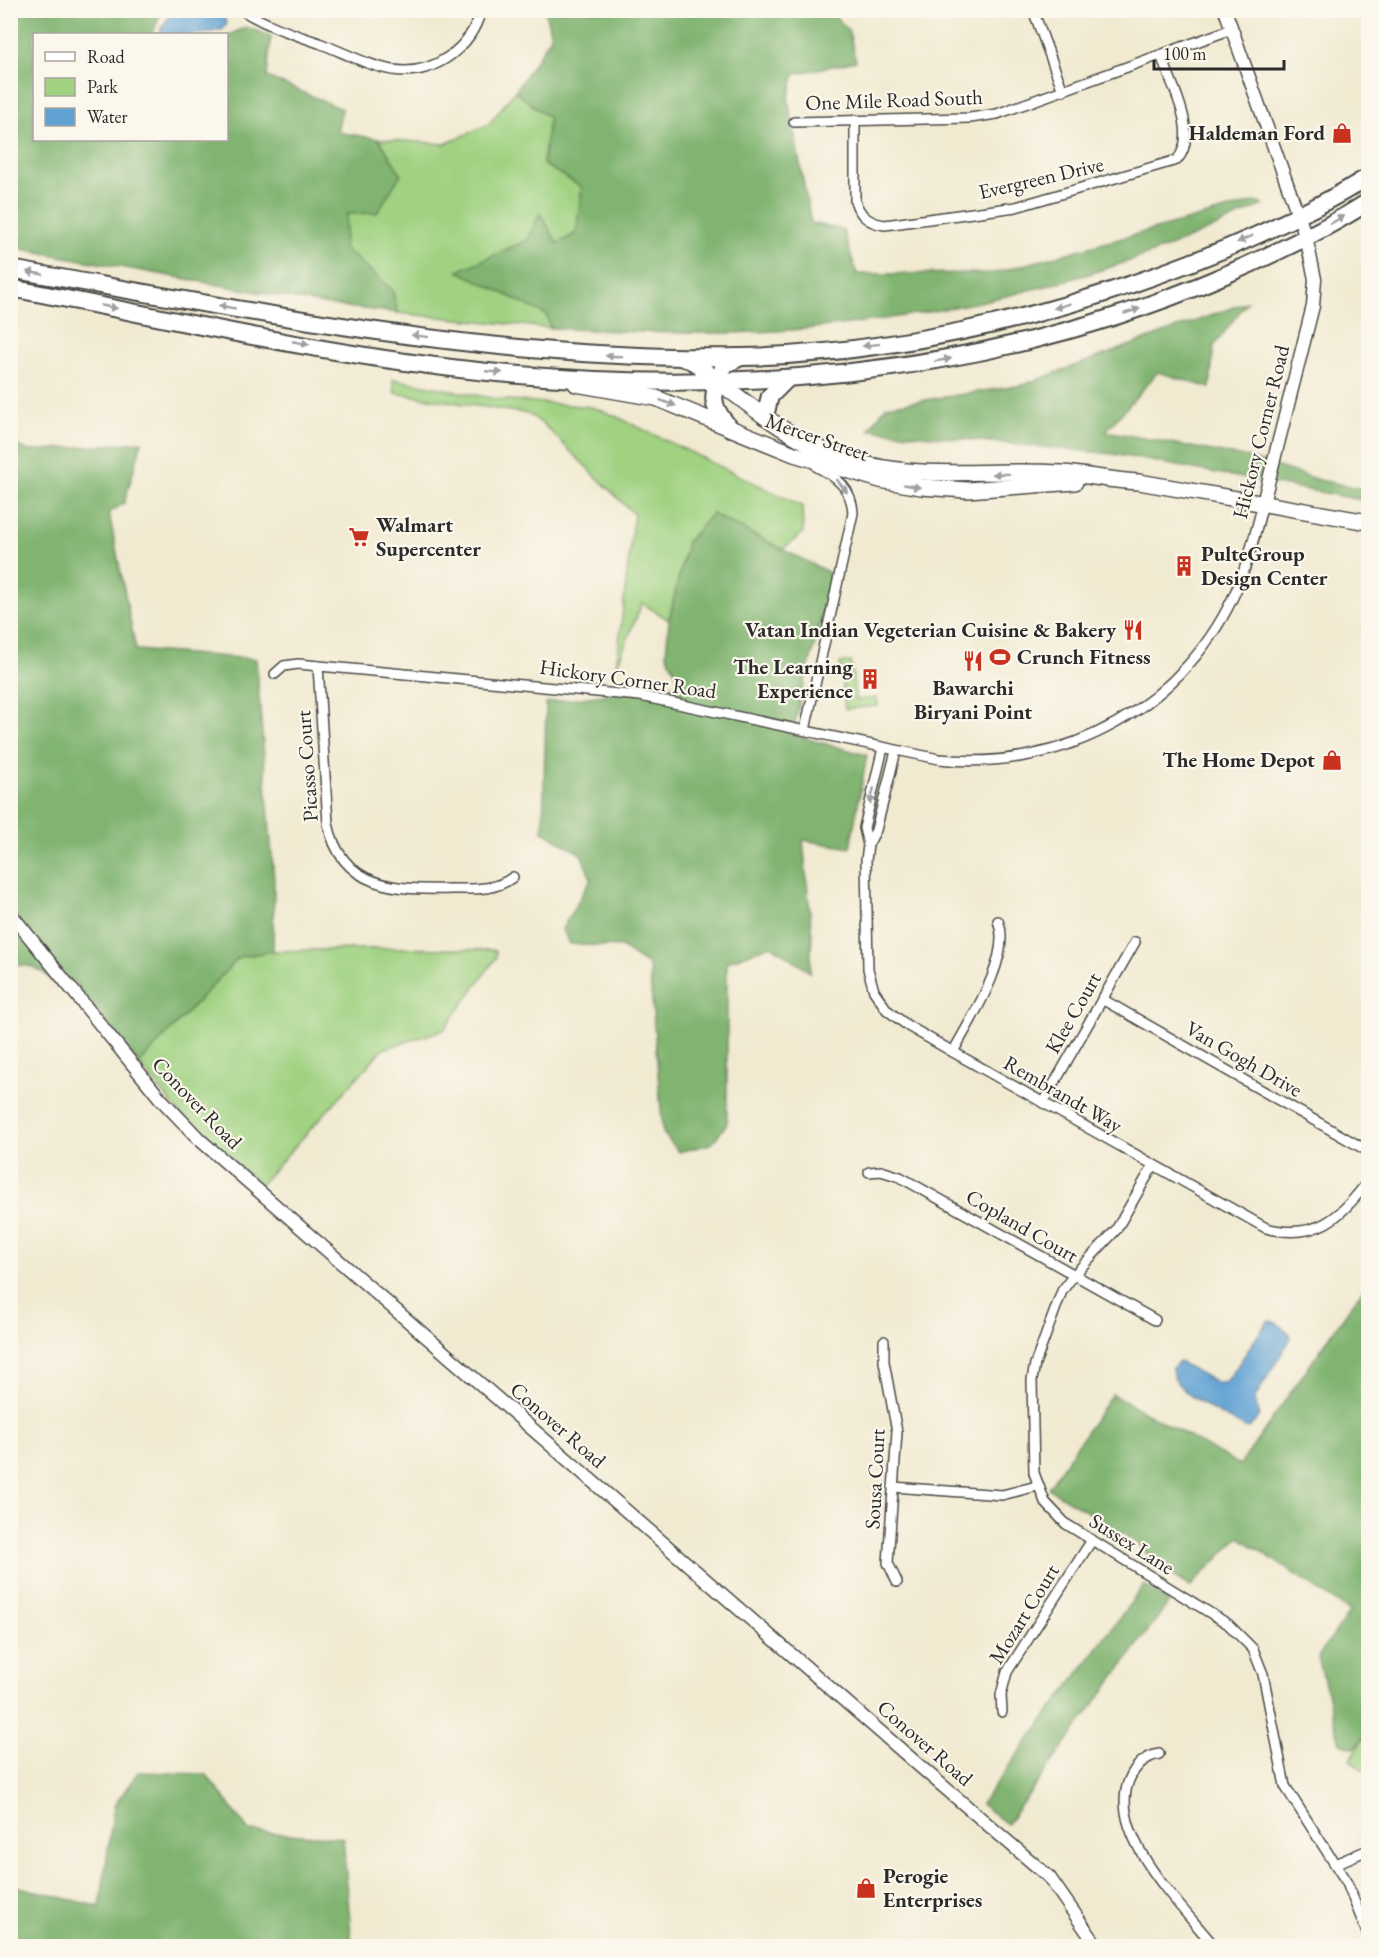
<svg xmlns="http://www.w3.org/2000/svg" width="1379" height="1957" font-family="'EB Garamond',serif">
<style>
.green{fill:#a0d282;stroke:#667e56;stroke-width:1.5}
.forest{fill:#80b470;stroke:#56704e;stroke-width:1.5}
.water{fill:#60a1d3;stroke:#46667f;stroke-width:1.5}
.lines{fill:none;stroke-linecap:round;stroke-linejoin:round}
.minor-casing{stroke:#494844;stroke-width:12}
.tertiary-casing{stroke:#494844;stroke-width:15}
.primary-casing{stroke:#494844;stroke-width:18}
.trunk-casing{stroke:#494844;stroke-width:20}
.minor{stroke:#fff;stroke-width:9}
.tertiary{stroke:#fff;stroke-width:12}
.primary{stroke:#fff;stroke-width:15}
.trunk{stroke:#fff;stroke-width:16}
.oneway{fill:#a0a0a0}
.labels{text-anchor:middle;stroke-width:4.5;stroke-linejoin:round;paint-order:stroke}
.street-label{font-size:21px;fill:#2b2b2b;stroke:#fbf7ec}
.poi-label{font-size:21px;font-weight:bold;fill:#2b2b2b;stroke:#fbf7ec;text-anchor:end}
</style>
<rect width="100%" height="100%" fill="#fbf7ec"/>
<filter id="ink" filterUnits="userSpaceOnUse"><feTurbulence type="fractalNoise" baseFrequency=".0167" numOctaves="2"/><feDisplacementMap in="SourceGraphic" scale="12" xChannelSelector="R" yChannelSelector="G"/><feConvolveMatrix kernelMatrix="1 2 1 2 8 2 1 2 1" color-interpolation-filters="sRGB"/></filter>
<filter id="wash" filterUnits="userSpaceOnUse"><feTurbulence type="fractalNoise" baseFrequency=".008" numOctaves="4" result="noise"/><feDisplacementMap in="SourceGraphic" scale="24" xChannelSelector="R" yChannelSelector="G"/><feGaussianBlur stdDeviation="1.35" result="paint"/><feColorMatrix in="noise" values="0 0 0 0 0 0 0 0 0 0 0 0 0 0 0 0 0 1.4 0 .05"/><feComposite in="paint" operator="in"/></filter>
<g filter="url(#wash)">
<rect width="100%" height="100%" fill="#f1ead1"/>
<g class="green">
<path d="M515,91L549,118L543,164L582,187L576,233L558,245L540,214L528,240L459,271L547,315L550,328L398,313L392,290L344,248L347,214L401,174L379,139L445,144L489,124Z"/>
<path d="M393,379L496,399L592,407L613,415L802,506L803,533L783,549L712,514L687,542L669,620L642,603L616,668L634,514L545,426L529,414L395,393Z"/>
<path d="M851,662L856,700L877,698L878,706L845,709L840,663Z"/>
<path d="M400,948L496,950V958L444,1030L383,1049L260,1185L179,1112L139,1064L239,957L273,951Z"/>
<path d="M1368,1731V1773L1350,1760Z"/>
</g>
<g class="forest">
<path d="M10,11H161L153,34H34V140H226L227,36L246,27L271,36L267,77L342,109L337,132L379,139L401,174L377,213L347,214L344,248L392,290L398,313L329,305L11,247Z"/>
<path d="M545,11H830L849,31L856,61L795,74L788,99L811,223L843,230L857,274L994,273L1255,202L1263,205C1232,219 1202,234 1171,246C1056,290 935,315 813,328C726,337 637,332 550,328L547,315L458,271L528,240L540,213L558,244L576,233L582,187L543,164L549,118L515,91L551,37Z"/>
<path d="M1247,302L1214,346L1210,388L1158,372L1106,431L1250,458L1319,480L1368,490V501L1113,454L869,430L886,406L1023,385Z"/>
<path d="M10,442L29,451L142,442L124,503L109,513L136,650L256,659L274,880L273,951L239,957L139,1064L73,981L57,987C44,970 32,963 11,966Z"/>
<path d="M712,514L830,573C823,628 802,680 793,735L867,755L850,848L803,840L812,936L810,972L771,945L727,962V1124L711,1144L679,1152L663,1133L649,966L621,947L570,944L562,929L591,879L581,854L543,831L546,703L682,684L666,654L669,620L687,542Z"/>
<path d="M1368,1282V1731L1355,1748L1340,1743L1318,1657L1350,1611L1239,1537L1190,1587L1157,1566L1138,1543L1048,1488L1112,1394L1240,1465Z"/>
<path d="M1144,1585L1169,1602L1007,1824L981,1804Z"/>
<path d="M138,1772L206,1774L249,1831L343,1838L352,1946H11V1885L100,1907L114,1806Z"/>
</g>
<g class="water">
<path d="M173,11H221L227,24L222,30L202,34H163L160,30Z"/>
<path d="M1268,1321C1277,1321 1284,1328 1290,1334L1291,1338L1254,1399L1260,1416L1249,1428H1245C1225,1416 1170,1392 1172,1368L1179,1362L1216,1382L1222,1383L1227,1381Z"/>
</g>
</g>
<g filter="url(#ink)">
<g class="lines">
<g class="minor-casing">
<g id="minor">
<path d="M242,10C265,25 293,34 319,43C343,52 368,66 393,70C433,76 471,49 481,10"/>
<path d="M1033,10L1063,91"/>
<path d="M855,120V201C860,216 869,223 885,225L1016,207L1177,160C1200,134 1171,84 1161,55"/>
<path d="M794,122L970,118L997,114L1232,29"/>
<path d="M318,666L328,823C341,890 398,890 452,889C474,889 495,891 513,877"/>
<path d="M275,674L284,666L298,664L640,696L939,759C1065,773 1188,705 1238,586C1249,560 1256,531 1263,503"/>
<path d="M805,730L853,513C852,489 837,477 817,467"/>
<path d="M896,751L876,830L868,845L866,860L868,969L874,991L887,1010L908,1026L953,1052L1266,1228C1315,1241 1341,1218 1368,1181"/>
<path d="M868,845L864,828L883,748"/>
<path d="M1102,999L1368,1151"/>
<path d="M953,1052C969,1022 1013,956 998,921"/>
<path d="M1043,1103L1135,942"/>
<path d="M1153,1166L1116,1230L1073,1276L1062,1291L1035,1364L1032,1380L1034,1473L1045,1502L1066,1524L1228,1624L1253,1649L1263,1674L1285,1786L1347,1883L1368,1935"/>
<path d="M869,1172L881,1171L900,1177L1155,1320"/>
<path d="M884,1341V1362L897,1432L888,1563L897,1582"/>
<path d="M893,1487L1002,1495L1037,1486"/>
<path d="M1002,1712L1001,1695L1007,1672L1092,1540"/>
<path d="M1159,1754C1144,1757 1135,1766 1129,1780C1107,1835 1182,1906 1214,1946"/>
<path d="M1335,1864L1368,1850"/>
</g>
</g>
<g class="tertiary-casing">
<g id="tertiary">
<path d="M1225,10L1306,237L1315,279L1313,306L1263,503"/>
<path d="M10,913L159,1097L199,1139L923,1769L1049,1877L1097,1946"/>
</g>
</g>
<g class="primary-casing">
<g id="primary">
<path d="M681,358C698,362 706,372 719,382C750,406 783,432 818,448C906,487 973,467 1062,473C1088,475 1113,481 1139,482L1368,522"/>
<path d="M576,384L656,398L794,454L880,480L921,487L967,490L1075,482"/>
</g>
</g>
<g class="trunk-casing">
<g id="trunk">
<path d="M10,269C252,311 494,362 741,357C873,354 1007,327 1132,284C1213,256 1296,222 1368,177"/>
<path d="M10,288C160,316 309,352 460,369C718,399 985,379 1225,275C1274,254 1323,231 1368,202"/>
<path d="M765,416L770,396L788,378"/>
<path d="M730,428C707,403 713,394 724,365L741,357"/>
</g>
</g>
<use href="#minor" class="minor"/>
<use href="#tertiary" class="tertiary"/>
<use href="#primary" class="primary"/>
<use href="#trunk" class="trunk"/>
</g>
<defs><path id="oneway-solid" d="M-6-.8H1V-3.2L6.5 0L1 3.2V.8H-6Z" transform="scale(1.5)"/></defs>
<g class="oneway">
<use href="#oneway-solid" transform="translate(1337 220) rotate(-30)"/>
<use href="#oneway-solid" transform="translate(1245 239) rotate(156)"/>
<use href="#oneway-solid" transform="translate(35 273) rotate(-170)"/>
<use href="#oneway-solid" transform="translate(1062 306) rotate(164)"/>
<use href="#oneway-solid" transform="translate(109 307) rotate(11)"/>
<use href="#oneway-solid" transform="translate(227 307) rotate(-170)"/>
<use href="#oneway-solid" transform="translate(1132 311) rotate(-19)"/>
<use href="#oneway-solid" transform="translate(420 336) rotate(-173)"/>
<use href="#oneway-solid" transform="translate(301 343) rotate(11)"/>
<use href="#oneway-solid" transform="translate(871 345) rotate(173)"/>
<use href="#oneway-solid" transform="translate(614 356) rotate(-178)"/>
<use href="#oneway-solid" transform="translate(943 360) rotate(-10)"/>
<use href="#oneway-solid" transform="translate(494 372) rotate(5)"/>
<use href="#oneway-solid" transform="translate(668 403) rotate(20)"/>
<use href="#oneway-solid" transform="translate(1001 474) rotate(179)"/>
<use href="#oneway-solid" transform="translate(842 486) rotate(52)"/>
<use href="#oneway-solid" transform="translate(912 486) rotate(10)"/>
<use href="#oneway-solid" transform="translate(872 796) rotate(103)"/>
</g>
</g>
<defs>
<g id="shop-bare" transform="scale(1.62)"><path d="M-5-2.5h2.3a2.7 3.5 0 0 1 5.4 0H5L5.5 6h-11ZM-1.5-2.5h3a1.5 2.3 0 0 0-3 0Z" fill="#c8321e" stroke="#fbf7ec" stroke-width="2.5" paint-order="stroke"/></g>
<g id="supermarket-bare" transform="scale(1.62)"><path d="M-6-5.5h2.5l.6 2H6L4.5 2H-2.5L-4.4-4H-6ZM-1.5 3.2a1.3 1.3 0 1 0 .1 0ZM3 3.2a1.3 1.3 0 1 0 .1 0Z" fill="#c8321e" stroke="#fbf7ec" stroke-width="2.5" paint-order="stroke"/></g>
<g id="building-bare" transform="scale(1.62)"><path d="M-4-6H4V6H1V3H-1V6H-4ZM-2.5-4.3h1.7v1.8h-1.7ZM.8-4.3h1.7v1.8H.8ZM-2.5-1h1.7V.8h-1.7ZM.8-1h1.7V.8H.8Z" fill="#c8321e" stroke="#fbf7ec" stroke-width="2.5" paint-order="stroke"/></g>
<g id="restaurant-bare" transform="scale(1.62)"><path d="M-5-6h1v4h1v-4h1v4h1v-4h1v5L-1.5 .5V6h-2V.5L-5-1ZM5-6V6H3V1.5H1.5Q1.5-4 5-6Z" fill="#c8321e" stroke="#fbf7ec" stroke-width="2.5" paint-order="stroke"/></g>
<g id="stadium-bare" transform="scale(1.62)"><path d="M0-5a6.5 5 0 1 0 0 10a6.5 5 0 1 0 0-10ZM-3.5-1.8h7v3.6h-7Z" fill="#c8321e" stroke="#fbf7ec" stroke-width="2.5" paint-order="stroke"/></g>
</defs>
<g fill-rule="evenodd">
<use href="#shop-bare" x="1342" y="133"/>
<use href="#supermarket-bare" x="359" y="537"/>
<use href="#building-bare" x="1184" y="566"/>
<use href="#restaurant-bare" x="1133" y="630"/>
<use href="#stadium-bare" x="1000" y="657"/>
<use href="#restaurant-bare" x="973" y="661"/>
<use href="#building-bare" x="870" y="679"/>
<use href="#shop-bare" x="1332" y="760"/>
<use href="#shop-bare" x="866" y="1888"/>
</g>
<g class="labels">
<g class="street-label">
<text transform="translate(894 100) rotate(-2)" y="7">One Mile Road South</text>
<text transform="translate(1041 178) rotate(-13)" y="7">Evergreen Drive</text>
<text transform="translate(1261 432) rotate(-76)" y="7">Hickory Corner Road</text>
<text transform="translate(817 437) rotate(19)" y="7">Mercer Street</text>
<text transform="translate(628 679) rotate(8)" y="7">Hickory Corner Road</text>
<text transform="translate(307 766) rotate(-94)" y="7">Picasso Court</text>
<text transform="translate(1073 1013) rotate(-60)" y="7">Klee Court</text>
<text transform="translate(1244 1059) rotate(30)" y="7">Van Gogh Drive</text>
<text transform="translate(1063 1094) rotate(30)" y="7">Rembrandt Way</text>
<text transform="translate(197 1103) rotate(46)" y="7">Conover Road</text>
<text transform="translate(1022 1226) rotate(30)" y="7">Copland Court</text>
<text transform="translate(558 1425) rotate(41)" y="7">Conover Road</text>
<text transform="translate(875 1479) rotate(-87)" y="7">Sousa Court</text>
<text transform="translate(1132 1544) rotate(32)" y="7">Sussex Lane</text>
<text transform="translate(1024 1614) rotate(-58)" y="7">Mozart Court</text>
<text transform="translate(925 1743) rotate(41)" y="7">Conover Road</text>
</g>
<g class="poi-label">
<text x="1325" y="140">Haldeman Ford</text>
<text x="376" y="532" text-anchor="start">Walmart<tspan x="376" dy="24">Supercenter</tspan></text>
<text x="1201" y="561" text-anchor="start">PulteGroup<tspan x="1201" dy="24">Design Center</tspan></text>
<text x="1116" y="637">Vatan Indian Vegeterian Cuisine &amp; Bakery</text>
<text x="1017" y="664" text-anchor="start">Crunch Fitness</text>
<text x="853" y="674">The Learning<tspan x="853" dy="24">Experience</tspan></text>
<text x="973" y="695" text-anchor="middle">Bawarchi<tspan x="973" dy="24">Biryani Point</tspan></text>
<text x="1315" y="767">The Home Depot</text>
<text x="883" y="1883" text-anchor="start">Perogie<tspan x="883" dy="24">Enterprises</tspan></text>
</g>
</g>
<rect width="1379" height="1957" fill="none" stroke="#fbf7ec" stroke-width="36"/>
<rect x="33" y="33" width="195" height="108" fill="#fbf7ec" stroke="#a8a59f" stroke-width="1.5"/>
<rect x="45" y="52" width="30" height="9" fill="#ffffff" stroke="#a8a59f" stroke-width="1.5"/>
<text x="87" y="63" font-size="18" fill="#2b2b2b">Road</text>
<rect x="45" y="78" width="30" height="18" fill="#a0d282" stroke="#a8a59f" stroke-width="1.5"/>
<text x="87" y="93" font-size="18" fill="#2b2b2b">Park</text>
<rect x="45" y="108" width="30" height="18" fill="#60a1d3" stroke="#a8a59f" stroke-width="1.5"/>
<text x="87" y="123" font-size="18" fill="#2b2b2b">Water</text>
<path d="M1154 60v9h130v-9" fill="none" stroke="#2b2b2b" stroke-width="3"/>
<text x="1163" y="60" font-size="18" fill="#2b2b2b" stroke="#fbf7ec" stroke-width="4.5" paint-order="stroke">100 m</text>
</svg>
